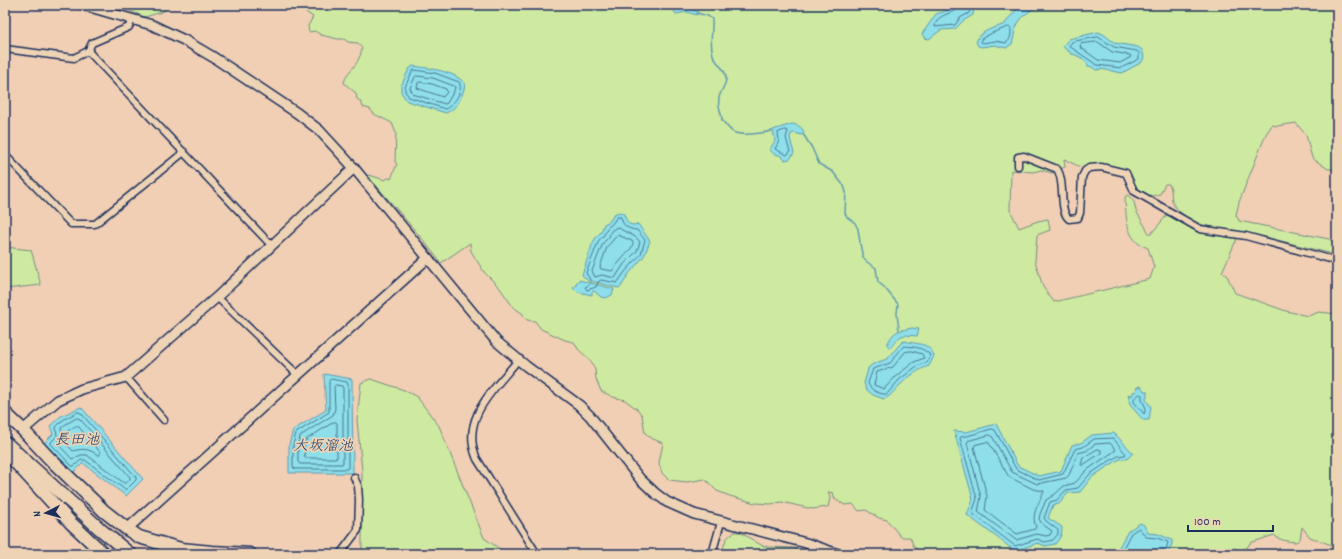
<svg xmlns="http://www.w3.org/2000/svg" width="1342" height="559" font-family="Dekko,'Klee One',sans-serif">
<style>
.green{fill:#ceeaa0;stroke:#748c7f}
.water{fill:#8edfe9;stroke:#6099b1}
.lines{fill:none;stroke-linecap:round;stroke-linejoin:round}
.shore{stroke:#497596;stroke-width:1}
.stream{stroke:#6099b1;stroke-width:1.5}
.secondary-tunnel{stroke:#c5afa3;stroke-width:9;stroke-dasharray:9 4.5;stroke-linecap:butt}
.street-casing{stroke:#1b2f5e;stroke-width:9}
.secondary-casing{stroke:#1b2f5e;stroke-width:12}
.highway-casing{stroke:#1b2f5e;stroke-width:15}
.street{stroke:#eed3b5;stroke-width:6}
.secondary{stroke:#eed3b5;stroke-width:9}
.highway{stroke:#eed3b5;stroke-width:12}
.labels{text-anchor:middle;stroke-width:3.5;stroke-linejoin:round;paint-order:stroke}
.water-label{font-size:15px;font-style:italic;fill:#26416c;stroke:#eed3b5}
</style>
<rect width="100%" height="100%" fill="#f0cfb4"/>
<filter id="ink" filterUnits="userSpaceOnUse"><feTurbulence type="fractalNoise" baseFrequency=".025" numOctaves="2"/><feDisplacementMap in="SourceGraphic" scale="8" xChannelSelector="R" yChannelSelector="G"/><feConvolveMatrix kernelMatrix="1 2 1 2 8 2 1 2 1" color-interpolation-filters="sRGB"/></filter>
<g filter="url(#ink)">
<g class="green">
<path d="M116,5H169L164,11L145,17Z"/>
<path d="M296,5H1337V169H1328L1312,158L1306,135L1296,123L1277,126L1272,125L1266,134L1239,202L1236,215L1239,221L1329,239L1337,246V255C1308,248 1280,240 1251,234C1233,230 1214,229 1197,223C1189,220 1182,214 1177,209C1168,200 1174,193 1169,184H1165L1160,194L1149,197L1135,190L1129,173L1117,167L1101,171L1078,166L1064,159L1065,167L1052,173L1041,170L1033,172L1011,170L1010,210L1019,228L1038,221L1048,219L1050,230L1037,235L1035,261L1043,287L1054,302L1150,279L1154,267L1148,248C1146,247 1142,246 1139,244C1125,233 1126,212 1125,197L1128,195L1134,202L1136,211L1150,235L1167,215L1200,233L1237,238L1222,272L1227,276L1235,293L1286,311L1308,316L1319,312L1337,314V547L1310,537L1302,527L1300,539L1296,542C1288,541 1280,541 1274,535L1250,543L1247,548L1240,550L1235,548L1217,554H923L914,547L910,537H901L887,520L879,518L866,510L859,511L853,504L845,505L835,499L833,493L828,492L830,498L828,507L812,509L782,502L771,504L755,503L730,496L717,491L705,479L687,482L669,480L662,473L659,463L663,443L653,439L645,433L642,415L637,409L625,400L613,397L601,391L596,379L595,370L591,361L578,349L574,342L565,340L541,329L535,321L527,320L522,313L513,307L500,288L484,272L471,251L470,243L441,263L424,241L375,184L371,183L369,179H371L368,176L369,175L385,180L388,178L391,179L397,164L395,162L396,133L392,123L374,114L370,109L363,107L361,102L357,99L356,93L344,83C347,70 355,69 359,58C361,55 361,51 362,48L358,43L348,42L344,39H338L321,35L315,31L309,32L308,26L313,17Z"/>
<path d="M5,247L31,250L41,285L5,289Z"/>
<path d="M371,379L404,390L417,397L439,426L484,538L507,554H362V470L357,420L361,383Z"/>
<path d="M735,532H740L761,545L768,547L794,548L814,554H723C723,544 726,536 735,532Z"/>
</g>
<g class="water">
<path d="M670,5H684L698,12L697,15L687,12L676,14Z"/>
<path d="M955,5H976L974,8L973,15L963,21L955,29L941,30L929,39L925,38L922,34L936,14L946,11Z"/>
<path d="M1021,5H1040C1030,11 1020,16 1016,28C1014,33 1014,38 1012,44L1006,48L995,45L982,47L978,46L976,42C980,30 995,28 1005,24L1009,18Z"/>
<path d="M1098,32L1103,34L1115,43L1138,47L1142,50L1144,57L1142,62L1122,73L1101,69L1096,70L1092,67L1088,66C1086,60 1076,54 1071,54L1069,51H1067L1063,46L1069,39Z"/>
<path d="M413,66C428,68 456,71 465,84C463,96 458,108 446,113L407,101L401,92V86L409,69Z"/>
<path d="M792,124C798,125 801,126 804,132L802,135L794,133L791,134L790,138L794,153L790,159L785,160L780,155C775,155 771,153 770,149L775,141L773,130Z"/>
<path d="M619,212L624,214C627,222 628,227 638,224L650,241L644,256L628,275L621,287L618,288L587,280L582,275L592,245L596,237L601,232L604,224L610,221L614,214Z"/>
<path d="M579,280L614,289L612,295L606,298L601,297L594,291L592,292V295L578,292L573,287L576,285L577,284H575Z"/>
<path d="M912,328L919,329L917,336C898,334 902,335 890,348L887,345C894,330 897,331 912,328Z"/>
<path d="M905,341C916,345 929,341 934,356L929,366C919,369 908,377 900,385C894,390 892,396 884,399L873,395L866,389L864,383L867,373L868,368L873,364L887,359L902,342Z"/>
<path d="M324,374L352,379L353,473H289V445L293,430L326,410Z"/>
<path d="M1141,386L1144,391H1147V398H1145L1151,407L1149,420H1143L1130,405L1128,394L1132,396L1133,392L1137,391L1136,388Z"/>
<path d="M81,407L143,479L126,496L83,463L73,473L44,443L53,434L50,426L61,416Z"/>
<path d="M996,424L1018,466L1039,476L1061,471L1072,445L1081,443L1092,435L1114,433L1133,453L1127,459H1120L1110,465L1092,477L1080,492L1068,493L1059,504L1053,505L1048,518L1062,527C1062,535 1060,538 1055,544L1045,546L1038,543L1015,551L967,515L973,499L954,431L966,432Z"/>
<path d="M1140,523L1144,525L1148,533L1158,534L1172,540V544L1168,553L1160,554L1148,549L1135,552L1132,554H1115L1128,531Z"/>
</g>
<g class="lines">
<g class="shore">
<path d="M958,5L956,10C947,15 935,16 935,27L955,25L960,18L969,13L971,5"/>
<path d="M1009,27L1011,29C1011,34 1011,40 1006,43L995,41L983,43L981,42V39L992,33Z"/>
<path d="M1098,37L1114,47L1137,51L1139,53V59L1121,68L1097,65L1069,46L1072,42Z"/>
<path d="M1098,42L1112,52L1130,55L1131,57L1120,63L1098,60L1080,47L1081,44Z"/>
<path d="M414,70L435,73L459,82C464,91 453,106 445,109L409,97L405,91V87L412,72Z"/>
<path d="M417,76L433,78L454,86L455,87L454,91L447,103L445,104L413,94L410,88L415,77Z"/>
<path d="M420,82L432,84L446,89L447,92L443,97L417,88L418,83Z"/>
<path d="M785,130L788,131L786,138L790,152L787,155L775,149L779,141L778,133Z"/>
<path d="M617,217H621C623,227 628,229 637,230L645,240L641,254L625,272L617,283L601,280L598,282L596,287L587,290L585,287L589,285L591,281L586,273L599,240L604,235L607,228L612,224Z"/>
<path d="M618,227C626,234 635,234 640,242L637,251L624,264L615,278L602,275L595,277L592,271L603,243L609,237L611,231Z"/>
<path d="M618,235L632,241L633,243L632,247L612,271L601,269L600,267L607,247Z"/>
<path d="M904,346C914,347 922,347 929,354L930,357L927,362L917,366L899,380L887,394C880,395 870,390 868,383L873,369L890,363Z"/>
<path d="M912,351L922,354L924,358L914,362L896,376L884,389L874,385L877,372L893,367L905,352Z"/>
<path d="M331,379L347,382L348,384V468L347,469H295L293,467V445L296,433L329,412V381Z"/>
<path d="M336,385L342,386L343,388V463L342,464H300L298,462V445L300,436L333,415L335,409L334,387Z"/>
<path d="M1140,394L1142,395V400L1146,408L1144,414L1134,402V399Z"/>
<path d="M78,412L81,413L136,477V480L127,489H124L85,460H81L74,466H72L51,444V442L57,436L56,427L63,420Z"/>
<path d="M77,418L80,419L130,477V479L126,483H124L87,455H81L72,459L58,444V442L62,436L61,428L66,424Z"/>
<path d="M334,422H336L337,423V458H305L304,446L306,440Z"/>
<path d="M76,426H78L100,452V455H98C89,449 84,448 73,451L66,444L68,431Z"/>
<path d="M992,429L995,430L1016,469L1039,480L1063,474L1075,449L1083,447L1094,439L1113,438L1126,454L1125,455L1118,456L1108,462L1090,474L1078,488L1066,490L1057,500L1050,502L1044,518L1046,521L1058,530V534L1053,540L1045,542L1037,539L1015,546L972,513L977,499L960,438L962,436H967Z"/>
<path d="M990,435L992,436L1012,472L1037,484L1066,478L1069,475L1078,453L1086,451L1095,444L1110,443L1116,450L1087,470L1075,483L1064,486L1054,495L1046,500L1040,514L1039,519L1042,524L1052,531L1050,535L1046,536L1037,534L1016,540L978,512L981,497L967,443L968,441Z"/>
<path d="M987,442L989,443L1009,477L1033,489L1044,491C1040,503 1030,513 1036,527L1035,529L1017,534L985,510L987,496L974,447L975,445Z"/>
<path d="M1098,449L1101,450V453L1083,465H1081L1083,458Z"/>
<path d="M1120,554L1131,533L1139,528L1146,537L1157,538L1168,542L1165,554"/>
</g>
<g class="stream">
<path d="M697,13L708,16L712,19C713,32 709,41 713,55C716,64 726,68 726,79C726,86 719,92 719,99C717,107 722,112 722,120C725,124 729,129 733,132C743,137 762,133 772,131"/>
<path d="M803,134L812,148L819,164L833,172L844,186L846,192L845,213L847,217L855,223L858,229L861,249L863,257L867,262L876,268L878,282L884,287L898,304L897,314L899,330"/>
</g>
<path class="secondary-tunnel" d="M98,554L127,529"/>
<g class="street-casing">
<g id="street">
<path d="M5,49L74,58L88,51L92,43L129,27L132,19"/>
<path d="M88,51L271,245"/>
<path d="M5,155L71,224H95L184,152"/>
<path d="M1018,166V157L1024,156L1057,169C1066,182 1058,210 1069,219L1078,218L1080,213L1082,177L1085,171L1089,168L1101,167L1126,173L1134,191L1200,229L1246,236L1337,261"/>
<path d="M217,297L298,375"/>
<path d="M518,360C495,389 459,418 477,459L537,554"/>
<path d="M126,377L164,420"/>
<path d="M340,554L358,530L359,500L358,486L354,477"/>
<path d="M712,554L721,522"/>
</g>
</g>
<g class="secondary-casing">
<g id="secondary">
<path d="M83,5L152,25L184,40L213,57L297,113L319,130L354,168L496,341L526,366L579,405L590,416L640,479L655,493L667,502L694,514L806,543L838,554"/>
<path d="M23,430L58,400L82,389L126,377L217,297L354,168"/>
<path d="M127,529L428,258"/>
</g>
</g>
<g class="highway-casing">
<g id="highway">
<path d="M5,413L23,430L49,458L104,511L127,529L139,537L181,549L212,552L250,554"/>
<path d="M6,443L100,529L130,554"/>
<path d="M5,451L71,523L104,554"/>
</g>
</g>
<use href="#street" class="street"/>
<use href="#secondary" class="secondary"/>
<use href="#highway" class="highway"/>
</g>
</g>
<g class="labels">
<g class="water-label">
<text x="77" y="444">長田池</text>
<text x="323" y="450">大坂溜池</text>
</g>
</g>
<rect width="1342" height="559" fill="none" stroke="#eed3b5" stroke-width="20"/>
<rect x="10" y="10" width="1322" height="539" fill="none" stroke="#1b2f5e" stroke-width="1.5" filter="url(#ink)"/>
<g transform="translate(46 513) rotate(264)" stroke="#eed3b5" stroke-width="3" paint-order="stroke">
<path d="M0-3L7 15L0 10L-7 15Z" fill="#1b2f5e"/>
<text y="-6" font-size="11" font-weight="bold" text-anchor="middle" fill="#1b2f5e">N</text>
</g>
<path d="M1188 525v6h85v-6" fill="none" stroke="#1b2f5e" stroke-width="2"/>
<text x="1194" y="525" font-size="12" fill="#1b2f5e" stroke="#eed3b5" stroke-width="3" paint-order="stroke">100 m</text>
</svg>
